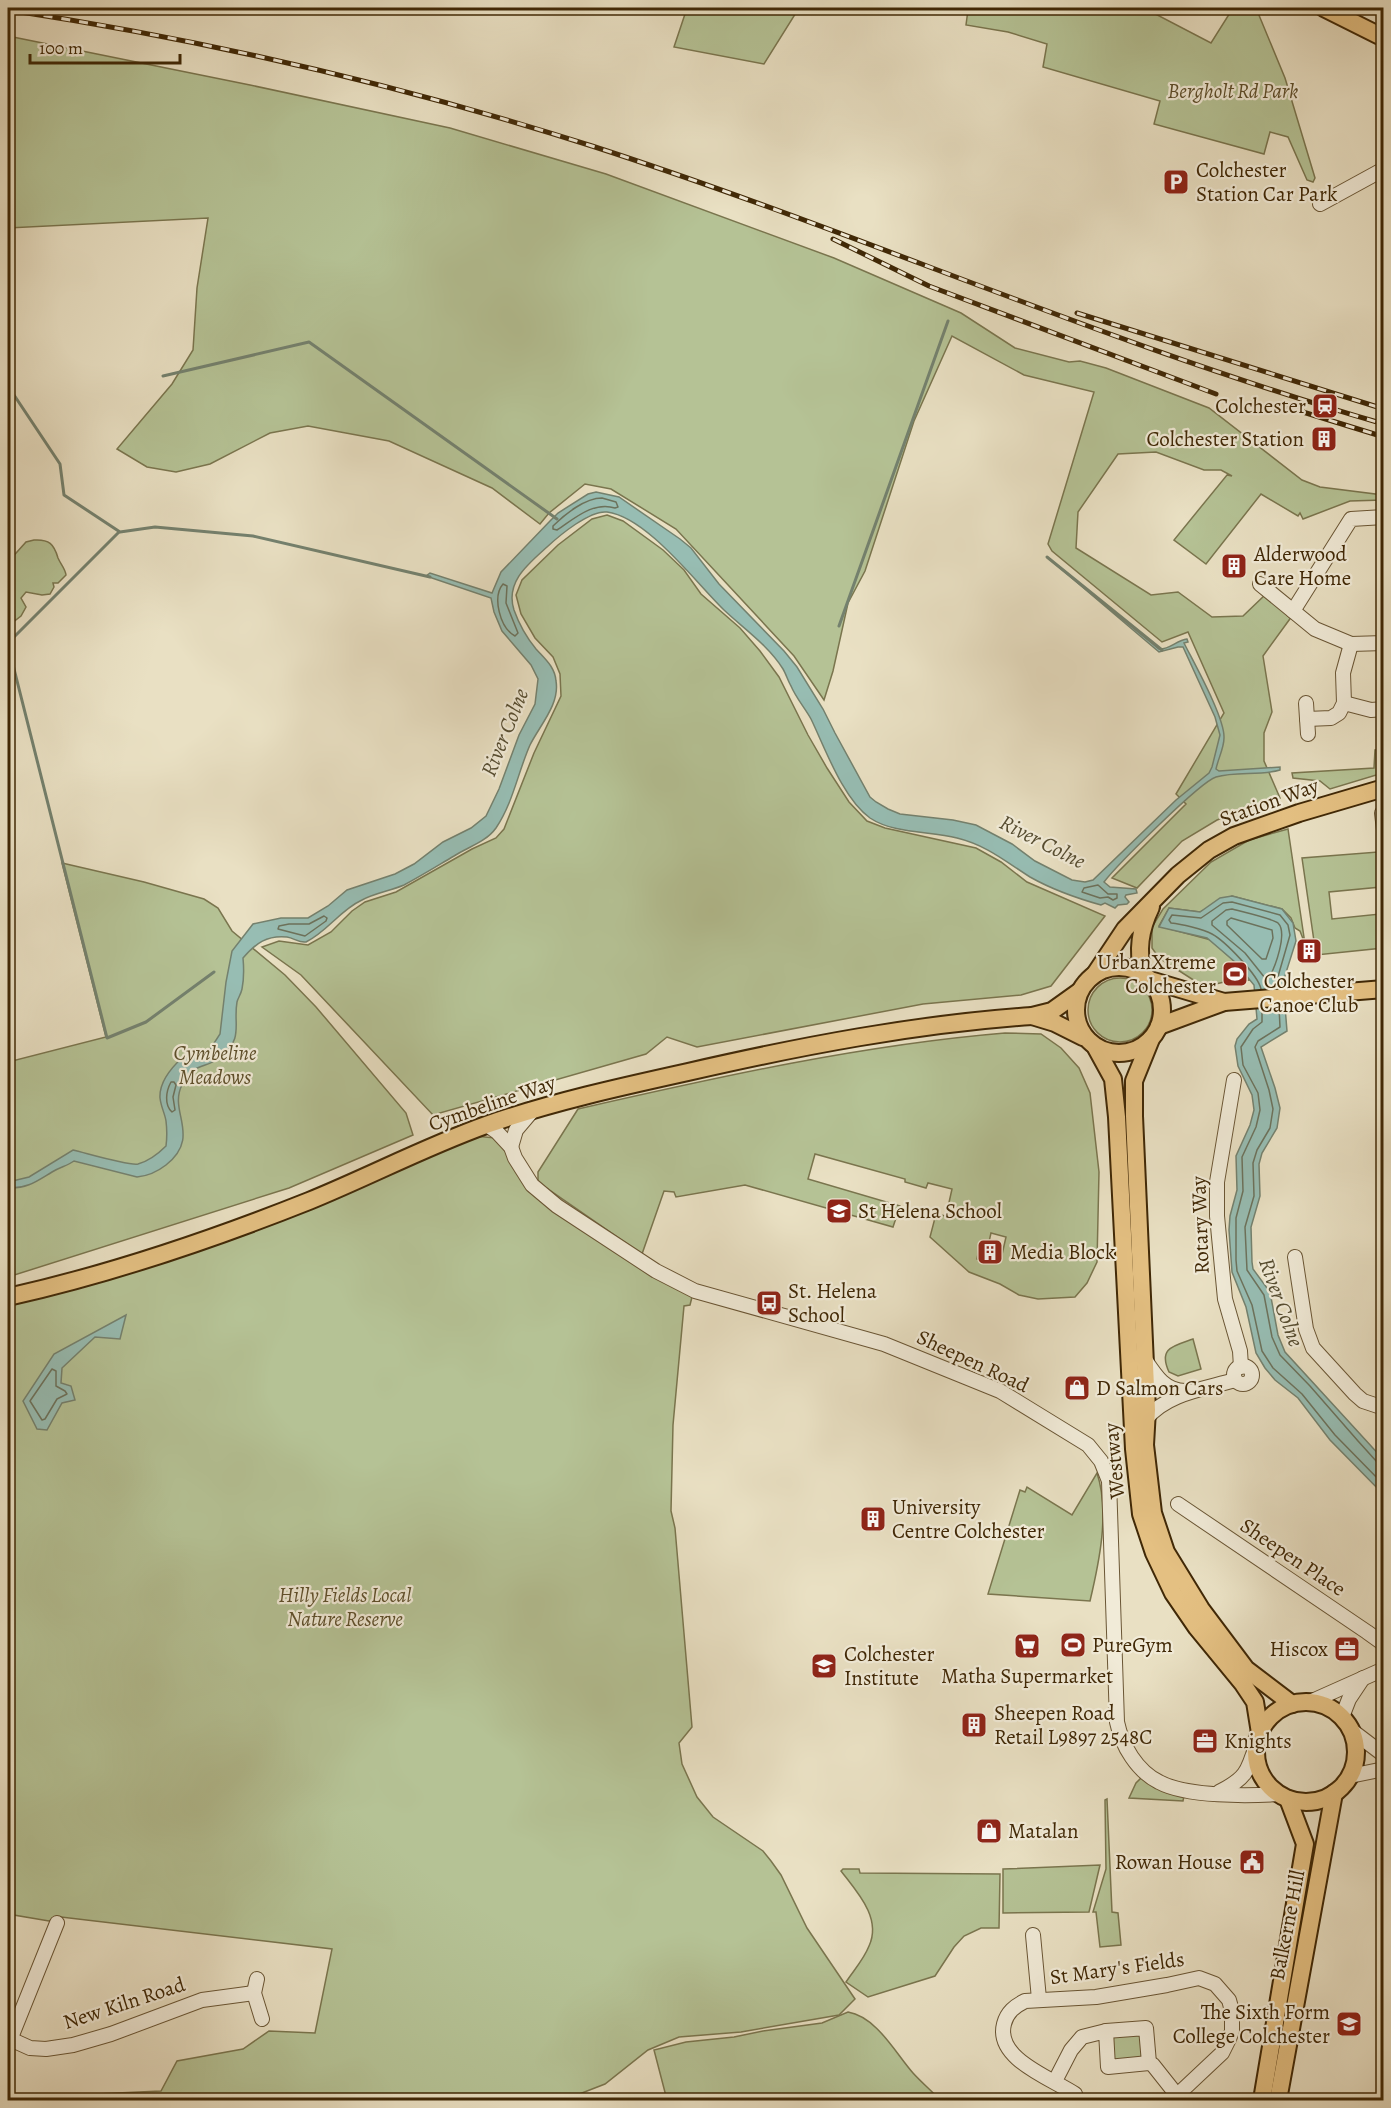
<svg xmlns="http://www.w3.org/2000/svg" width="1391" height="2108" font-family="Alegreya,serif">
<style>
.green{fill:#b5c295;stroke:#7a754e;stroke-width:1.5;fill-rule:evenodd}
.water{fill:#97bdb3;stroke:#74816e;stroke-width:1.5}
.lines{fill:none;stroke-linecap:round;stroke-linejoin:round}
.shore{stroke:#6c725c;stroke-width:1.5}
.stream{stroke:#74816e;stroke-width:3}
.minor-casing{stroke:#6a5635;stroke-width:16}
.major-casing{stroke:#402806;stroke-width:20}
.minor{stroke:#f1ebd8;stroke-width:14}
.major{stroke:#e4c082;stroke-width:16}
.rail-casing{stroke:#402806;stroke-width:5}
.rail{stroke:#f1ebd8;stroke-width:3;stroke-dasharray:9;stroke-linecap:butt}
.labels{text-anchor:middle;stroke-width:4.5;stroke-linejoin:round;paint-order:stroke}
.park-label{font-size:21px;font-style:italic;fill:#5d4e2a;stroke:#f1ebd8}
.poi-label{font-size:21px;fill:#402806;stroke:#f1ebd8;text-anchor:start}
.street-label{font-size:21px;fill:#402806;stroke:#f1ebd8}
.water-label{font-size:22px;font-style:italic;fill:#564d31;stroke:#f1ebd8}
</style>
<rect width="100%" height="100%" fill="#e9e0c3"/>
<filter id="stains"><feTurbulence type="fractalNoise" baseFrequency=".00333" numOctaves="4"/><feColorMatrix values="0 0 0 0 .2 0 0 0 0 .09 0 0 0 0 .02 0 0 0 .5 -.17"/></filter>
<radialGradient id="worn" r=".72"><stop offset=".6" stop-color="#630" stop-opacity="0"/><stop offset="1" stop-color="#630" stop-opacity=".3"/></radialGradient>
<g class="green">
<path d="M687,8H799L764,64L674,47Z"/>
<path d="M955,8H1083L1094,14L1098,8H1144L1211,43L1233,8H1256L1285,78L1315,178L1313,182L1307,180L1288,137L1270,132L1264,154L1154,124L1160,101L1043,67L1047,44L1008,32L966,25L968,10Z"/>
<path d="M8,36L250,85L450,128L606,174L834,258L961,313L1015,348L1069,362L1080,361L1106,368L1209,408L1302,480L1320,487L1383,495V500L1350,501L1303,519L1300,513L1298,516L1261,494L1206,564L1174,540L1227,475L1232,476L1221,470H1204L1156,452L1118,454L1078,512L1076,548L1151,595L1178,592L1212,617L1243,616L1266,594L1292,616L1263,656L1272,712L1264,733V761L1280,798L1217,820L1182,841L1137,888L1112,878L1186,804L1176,794L1224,713L1188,632L1162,642L1052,551L1048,544L1094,392L1024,375L952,336L914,421L865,571L848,603L833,671L824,700L794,656L676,529L611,489L585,484L549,513L540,524L492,488L389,441L308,426L270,433L210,464L176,472L147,467L117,449L172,384L193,350L197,288L208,218L8,228Z"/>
<path d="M607,515L623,521L663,550L684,570L701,594L740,628L760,651L779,677L808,735L827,768L849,802L867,821L885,828L976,848L1001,862L1027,882L1105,916L1051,986L1021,995L923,1004L697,1047L667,1037L646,1054L433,1115L301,975L262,947L279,941L308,945L331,932L352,911L365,902L396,892L472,849L496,838L504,829L534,753L561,696L560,674L553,657L535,638L521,614L516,595L522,580L558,545L592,519Z"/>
<path d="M34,540C49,539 54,544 58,558C61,565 65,568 66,575L58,583H53L54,587L50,594L42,595L26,592L21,598L26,607L21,616L8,626V562L26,542Z"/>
<path d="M1383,749V773L1330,789L1320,781L1293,778L1292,773L1374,768L1375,750Z"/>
<path d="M1288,829L1305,944L1300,931L1295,928L1291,918L1282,909L1232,896L1200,912L1169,908L1159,926L1211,940L1235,962L1250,980L1228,981L1208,986L1195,981L1159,958L1152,948V927L1163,909L1211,862L1249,840Z"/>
<path d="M1378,852L1381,887L1329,892L1332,919L1380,914L1383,948L1316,955L1302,858Z"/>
<path d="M62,863L144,882L204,899L218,908L232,931L285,975L316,1007L406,1113L413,1135L289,1188L8,1277V1062L106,1037Z"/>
<circle cx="1120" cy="1010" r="32"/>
<path d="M1005,1033L1041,1034L1061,1048L1079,1068L1090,1093L1099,1172L1097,1262L1087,1283L1075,1297L1038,1299L1019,1295L1000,1284L969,1272L930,1237L936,1214L946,1216L952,1189L928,1183L926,1188L905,1182V1179L815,1154L808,1179L900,1206L893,1227L745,1185L676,1197L674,1192L664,1191L642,1254L538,1182V1172L578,1109C718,1077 861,1045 1005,1033ZM991,1233L1006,1237L1001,1259L996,1258L995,1263L977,1259L980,1244L988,1246Z"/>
<path d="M474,1136L496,1138L505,1146L513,1166L589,1234L692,1297L690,1305L684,1306L673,1425L671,1511L675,1528L692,1727L679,1743L682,1764L697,1797L713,1817L763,1851L771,1861L781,1875L807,1928L855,1999L839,2015L741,2032L679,2037L648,2050L605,2084L564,2100H8V2098L161,2091L177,2061L243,2049L269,2031L315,2033L332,1949L61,1917L49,1921L8,1914V1301Z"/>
<path d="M1193,1339L1201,1369L1178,1376L1169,1372C1158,1348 1173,1346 1193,1339Z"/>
<path d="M1097,1473C1110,1512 1099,1563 1090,1601L988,1594L1020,1490L1025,1492L1027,1487L1072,1515Z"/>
<path d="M1143,1776L1184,1796L1183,1801L1129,1798L1136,1783Z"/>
<path d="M1107,1799L1112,1912L1118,1913L1121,1945L1100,1947L1096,1912H1093L1106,1869L1105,1800Z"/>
<path d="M1100,1865L1089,1912L1003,1913V1869Z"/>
<path d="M843,1869H859L860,1873L1000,1874L999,1928H981L964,1936L954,1947L935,1976L868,1997L846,1982C854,1970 864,1959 869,1946C882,1918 857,1892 841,1871Z"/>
<path d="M848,2012C877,2017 896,2054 913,2073C922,2083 932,2091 940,2100H667L654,2050L686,2042L734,2037L763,2031L822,2023Z"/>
<path d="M1144,2031L1145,2062L1111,2065L1108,2033Z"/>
</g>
<g class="water">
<path d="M596,492L619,497L680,539L691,548L719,584L784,651L797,667L823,709L835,733L870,797L876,802L888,809L900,814L953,820L976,825L1012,844L1035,861L1072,880L1085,882L1093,880L1176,800L1209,773L1212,767L1220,735L1215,717L1183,647H1178L1159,652L1047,557L1159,649C1169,650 1177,640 1187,639L1188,642L1184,643C1194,663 1225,718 1224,738C1224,748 1218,759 1216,769L1219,771L1280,767V770C1260,776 1236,771 1216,777C1200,782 1117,865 1104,882L1110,887L1136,889L1137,893L1126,895L1125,897L1129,902L1127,904L1118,905L1115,908L1105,903L1101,905C1076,898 1053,890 1030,877C1005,861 986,845 957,838C929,831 894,834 870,818C843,799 825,748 811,719C805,708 796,698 791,686C788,681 786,674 783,669C769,646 743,628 724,610C696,583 647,517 607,512C590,510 560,535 547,547C528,564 505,582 514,610C519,624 527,638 536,649C545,659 555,667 556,681C560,704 540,725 530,745C518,772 513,803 496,828C486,842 468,847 454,856C437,866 421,876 404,885C390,891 375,893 362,900C340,910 328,931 306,942C299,943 294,938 287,937C267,935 256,943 243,958C244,969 244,979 242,989C241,994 238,998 237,1002C233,1024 244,1038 221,1057C204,1070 195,1061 182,1085C168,1112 202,1136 166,1165C157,1172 148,1176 137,1177L74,1161C67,1166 60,1167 52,1172C37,1181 27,1189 8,1188V1182L29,1177L73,1150C86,1153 129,1166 138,1164C149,1161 159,1153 166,1146C167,1138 167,1129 166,1121C165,1114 161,1107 160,1098C159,1082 172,1067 183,1057H193L209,1051L220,1034L226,982L232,951L253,924L281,918H308L328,906L347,890L395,874L414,864L443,842L471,828L486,816L499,789L519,735L535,704L538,679L531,665L502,631L494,612L491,598L426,576L430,573L492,593L501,572L550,521L558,513L588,494Z"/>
<path d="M1232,896L1282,909L1293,923L1296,941L1283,982L1287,1031L1261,1047L1275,1088L1280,1108L1277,1128L1262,1153L1259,1164L1260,1196L1251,1227L1252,1262L1253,1269L1270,1292L1278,1335L1285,1352L1383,1459V1494L1330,1440L1298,1398L1275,1380L1265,1368L1256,1353L1246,1307L1232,1272L1229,1230L1230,1216L1237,1190L1236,1156L1250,1125L1254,1110L1252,1095L1238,1066L1235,1046L1237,1039L1249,1024L1257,1019L1254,985L1235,962L1207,938L1159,927L1169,908L1200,912L1220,898Z"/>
<path d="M126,1315L120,1339L95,1337L62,1368L61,1383L71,1386L75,1400L62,1403L47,1430L37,1429L23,1401L54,1354Z"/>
</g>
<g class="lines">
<g class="shore">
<path d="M602,498L616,502L618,507L615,508C593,501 574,519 557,530L553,529V526C565,514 585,498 602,498Z"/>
<path d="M503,584L507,586L506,603L518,633L515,636C500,628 492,597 503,584Z"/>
<path d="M1098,885L1108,894H1117V898L1113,900L1108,897L1100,898L1082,892L1084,888Z"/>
<path d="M1232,909C1239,911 1274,919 1278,923C1288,933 1275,967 1269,978H1265L1245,953L1212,925V921L1226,910Z"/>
<path d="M324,916L327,918L326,921L305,936L278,929L279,926L289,924H309Z"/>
<path d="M1231,918L1272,930L1273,938L1266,959H1262L1227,925V921Z"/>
<path d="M1261,989C1258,975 1225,941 1212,934C1203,929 1181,924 1171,923L1169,920L1172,915L1201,918L1223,903L1232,902L1280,915L1288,925L1290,935L1277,980L1278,988"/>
<path d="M1279,1007L1280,1027L1258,1041L1255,1047L1269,1090L1273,1109L1270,1128L1257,1150L1253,1163L1254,1196L1245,1227L1247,1270L1264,1295L1272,1337L1280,1355L1310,1386L1358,1441L1377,1462L1384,1463"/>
<path d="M1262,1009V1022L1253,1029L1241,1047L1243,1065L1258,1093L1260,1110L1256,1127L1242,1157L1243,1191L1236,1218V1260L1237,1271L1252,1305L1262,1351L1273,1368L1302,1394L1335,1435L1384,1485"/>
<path d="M171,1082H174L176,1085L173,1097L175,1110L172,1112C164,1105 166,1091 171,1082Z"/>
<path d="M52,1369L56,1371V1386L65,1391L67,1394L57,1399L45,1419L42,1420L30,1401Z"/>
</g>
<g class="stream">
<path d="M163,376L309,342L557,519"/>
<path d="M8,386L60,464L64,495L120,532L155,527L253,536L430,577"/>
<path d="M1047,557L1162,650"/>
<path d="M839,626L948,321"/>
<path d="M8,643L119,532"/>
<path d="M8,645L107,1038L146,1022L214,972"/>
</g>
<g class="minor-casing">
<g id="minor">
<path d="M1320,204L1384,169"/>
<path d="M1260,584L1315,629L1351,644L1384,643"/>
<path d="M1293,611L1351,519L1384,517"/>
<path d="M1306,703L1308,734"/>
<path d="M1344,703L1371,710L1384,709"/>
<path d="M1307,719L1331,718L1339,713L1344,703L1343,673L1351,644"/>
<path d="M1382,813L1384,830"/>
<path d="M1234,1080L1217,1182V1216L1225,1299L1240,1351L1241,1367"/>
<path d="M487,1125L497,1132L511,1147L515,1158L532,1185L557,1206L656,1271L695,1291L884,1344L1000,1391L1088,1445L1101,1461L1109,1481L1117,1722C1122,1746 1137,1771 1159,1782C1187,1797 1248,1796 1280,1794"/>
<path d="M511,1147L516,1130L533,1110"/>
<path d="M1295,1257L1306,1329L1313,1348L1355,1394L1363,1401L1384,1408"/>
<path d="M1144,1358C1155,1375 1165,1392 1187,1391"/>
<circle cx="1243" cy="1375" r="9"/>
<path d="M1146,1419C1167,1393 1205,1389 1235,1380"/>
<path d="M1178,1504L1367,1632L1381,1642L1384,1646"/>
<path d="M1310,1702L1384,1669"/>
<path d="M1342,1717L1349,1699L1363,1678"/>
<path d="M1351,1730L1384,1755"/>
<path d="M1350,1776L1384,1769"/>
<path d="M1219,1792C1245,1779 1248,1772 1256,1745"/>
<path d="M1033,1935L1039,1999"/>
<path d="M257,1979L254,1993L262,2019"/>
<path d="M1106,2031L1146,2028L1149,2063"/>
<path d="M10,2039L30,2048L46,2049L73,2045L111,2034L202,2000L254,1993"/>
<path d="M8,2045L57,1923"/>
<path d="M1055,2081L1071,2050L1082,2037L1106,2031L1108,2067L1149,2063L1153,2065L1176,2094"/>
<path d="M1077,2100L1075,2094C1051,2078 995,2059 1004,2024C1007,2012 1015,2006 1025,2001L1096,1997L1167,1985L1199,1978L1215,1984L1229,2000L1232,2011V2031L1229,2039L1222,2053L1172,2100"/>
</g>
</g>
<g class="major-casing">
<g id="major">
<path d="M1324,8L1384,38"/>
<circle cx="1119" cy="1010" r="43"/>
<path d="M1095,974L1125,929L1178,875L1209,850L1234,836L1299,813L1384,788"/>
<path d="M1143,974C1137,950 1140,930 1151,907"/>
<path d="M1150,980L1224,1002"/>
<path d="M1032,1016L1055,1023L1083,1037"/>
<path d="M1159,1026L1224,1002L1384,989"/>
<path d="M1151,1039L1134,1081V1116L1147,1410L1145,1445L1153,1513L1166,1552L1201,1609L1246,1669L1292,1704"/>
<path d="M1096,1048L1113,1079L1117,1117L1134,1449L1141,1514L1154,1553L1173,1593L1197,1628L1243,1684L1255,1702L1260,1733"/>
<path d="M8,1297C111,1274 211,1240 309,1201C368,1177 425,1147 486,1125C552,1102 620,1087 688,1072C801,1046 916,1024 1032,1016L1052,1011L1080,991"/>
<circle cx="1306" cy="1752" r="50"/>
<path d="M1262,2100L1305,1844L1288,1799"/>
<path d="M1278,2100L1334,1793"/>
</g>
</g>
<use href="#minor" class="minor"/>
<use href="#major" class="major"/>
<g class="rail-casing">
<g id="rail">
<path d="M8,10C206,40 401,85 592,146C858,232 1114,347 1384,424"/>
<path d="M833,239L929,286L1216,394"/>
<path d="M1077,313L1384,409"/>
<path d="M1277,404L1384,437"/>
</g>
</g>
<use href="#rail" class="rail"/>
</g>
<defs>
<g id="parking-square" transform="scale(1.35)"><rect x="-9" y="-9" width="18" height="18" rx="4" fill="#8f2418" stroke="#f1ebd8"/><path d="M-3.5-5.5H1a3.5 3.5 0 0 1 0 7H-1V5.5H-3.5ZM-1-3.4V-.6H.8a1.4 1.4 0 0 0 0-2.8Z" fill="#fff"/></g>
<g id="station-square" transform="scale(1.35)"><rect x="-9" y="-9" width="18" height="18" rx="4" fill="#8f2418" stroke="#f1ebd8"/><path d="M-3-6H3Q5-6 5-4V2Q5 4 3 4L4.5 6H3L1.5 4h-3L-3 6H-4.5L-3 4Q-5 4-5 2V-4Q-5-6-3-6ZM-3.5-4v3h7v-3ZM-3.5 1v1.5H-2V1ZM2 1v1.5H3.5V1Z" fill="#fff"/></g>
<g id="building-square" transform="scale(1.35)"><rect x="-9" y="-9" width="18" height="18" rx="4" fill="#8f2418" stroke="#f1ebd8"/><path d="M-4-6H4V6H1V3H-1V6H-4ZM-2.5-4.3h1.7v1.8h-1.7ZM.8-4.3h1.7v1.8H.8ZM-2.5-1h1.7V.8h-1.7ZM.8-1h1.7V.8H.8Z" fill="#fff"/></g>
<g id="stadium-square" transform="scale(1.35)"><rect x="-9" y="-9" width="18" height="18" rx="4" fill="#8f2418" stroke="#f1ebd8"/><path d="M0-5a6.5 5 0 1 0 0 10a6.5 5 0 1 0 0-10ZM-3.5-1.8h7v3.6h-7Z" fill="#fff"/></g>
<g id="school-square" transform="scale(1.35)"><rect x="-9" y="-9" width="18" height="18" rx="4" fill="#8f2418" stroke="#f1ebd8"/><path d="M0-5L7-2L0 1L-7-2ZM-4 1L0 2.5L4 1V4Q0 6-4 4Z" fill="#fff"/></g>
<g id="bus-square" transform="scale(1.35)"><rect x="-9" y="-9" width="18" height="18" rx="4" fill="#8f2418" stroke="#f1ebd8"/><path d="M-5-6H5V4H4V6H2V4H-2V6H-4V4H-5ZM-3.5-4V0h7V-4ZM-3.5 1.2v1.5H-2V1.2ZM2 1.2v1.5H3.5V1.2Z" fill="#fff"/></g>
<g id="shop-square" transform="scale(1.35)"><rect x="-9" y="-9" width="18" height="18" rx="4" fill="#8f2418" stroke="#f1ebd8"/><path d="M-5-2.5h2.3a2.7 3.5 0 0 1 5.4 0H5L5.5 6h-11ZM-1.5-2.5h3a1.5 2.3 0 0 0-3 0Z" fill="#fff"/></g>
<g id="supermarket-square" transform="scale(1.35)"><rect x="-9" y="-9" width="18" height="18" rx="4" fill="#8f2418" stroke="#f1ebd8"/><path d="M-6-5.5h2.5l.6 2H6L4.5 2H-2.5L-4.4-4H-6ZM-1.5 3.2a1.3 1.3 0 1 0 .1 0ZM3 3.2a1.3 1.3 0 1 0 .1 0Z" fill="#fff"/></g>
<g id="office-square" transform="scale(1.35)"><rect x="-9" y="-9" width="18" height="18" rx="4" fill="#8f2418" stroke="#f1ebd8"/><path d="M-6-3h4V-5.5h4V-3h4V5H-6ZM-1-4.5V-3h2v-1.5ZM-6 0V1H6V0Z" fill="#fff"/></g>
<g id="university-square" transform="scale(1.35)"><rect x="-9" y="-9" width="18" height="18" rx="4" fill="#8f2418" stroke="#f1ebd8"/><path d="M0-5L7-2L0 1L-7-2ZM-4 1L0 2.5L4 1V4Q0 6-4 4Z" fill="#fff"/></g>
<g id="civic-square" transform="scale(1.35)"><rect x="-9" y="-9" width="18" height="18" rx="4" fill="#8f2418" stroke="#f1ebd8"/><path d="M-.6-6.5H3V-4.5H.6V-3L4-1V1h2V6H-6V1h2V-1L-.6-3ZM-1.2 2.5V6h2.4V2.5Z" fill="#fff"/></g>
</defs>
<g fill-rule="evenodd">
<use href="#parking-square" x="1176" y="182"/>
<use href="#station-square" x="1325" y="406"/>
<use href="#building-square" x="1324" y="439"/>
<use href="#building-square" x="1234" y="566"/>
<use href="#building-square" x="1309" y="951"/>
<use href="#stadium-square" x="1235" y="974"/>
<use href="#school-square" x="839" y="1211"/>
<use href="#building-square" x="990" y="1252"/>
<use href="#bus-square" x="769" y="1303"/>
<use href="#shop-square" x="1077" y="1388"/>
<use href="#building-square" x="873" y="1519"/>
<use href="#stadium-square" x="1073" y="1645"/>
<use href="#supermarket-square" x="1027" y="1646"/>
<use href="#office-square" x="1347" y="1649"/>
<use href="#university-square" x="824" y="1666"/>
<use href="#building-square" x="974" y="1725"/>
<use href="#office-square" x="1205" y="1741"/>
<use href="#shop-square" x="989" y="1831"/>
<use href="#civic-square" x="1252" y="1862"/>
<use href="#university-square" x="1349" y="2024"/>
</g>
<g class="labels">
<g class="park-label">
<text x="1233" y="98">Bergholt Rd Park</text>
<text x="215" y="1060">Cymbeline<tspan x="215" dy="24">Meadows</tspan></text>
<text x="345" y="1602">Hilly Fields Local<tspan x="345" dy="24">Nature Reserve</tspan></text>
</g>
<g class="poi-label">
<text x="1196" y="177">Colchester<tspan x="1196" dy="24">Station Car Park</tspan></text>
<text x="1306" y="413" text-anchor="end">Colchester</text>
<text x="1304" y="446" text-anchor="end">Colchester Station</text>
<text x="1254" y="561">Alderwood<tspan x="1254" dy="24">Care Home</tspan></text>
<text x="1216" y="969" text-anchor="end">UrbanXtreme<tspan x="1216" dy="24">Colchester</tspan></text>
<text x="1309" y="988" text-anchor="middle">Colchester<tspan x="1309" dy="24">Canoe Club</tspan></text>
<text x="858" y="1218">St Helena School</text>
<text x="1010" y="1259">Media Block</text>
<text x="788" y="1298">St. Helena<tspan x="788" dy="24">School</tspan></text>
<text x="1096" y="1395">D Salmon Cars</text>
<text x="892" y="1514">University<tspan x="892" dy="24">Centre Colchester</tspan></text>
<text x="1092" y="1652">PureGym</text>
<text x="1328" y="1656" text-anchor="end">Hiscox</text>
<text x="844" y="1661">Colchester<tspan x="844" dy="24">Institute</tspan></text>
<text x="1027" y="1683" text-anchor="middle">Matha Supermarket</text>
<text x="994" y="1720">Sheepen Road<tspan x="994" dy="24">Retail L9897 2548C</tspan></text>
<text x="1224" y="1748">Knights</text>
<text x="1008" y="1838">Matalan</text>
<text x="1232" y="1869" text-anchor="end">Rowan House</text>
<text x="1330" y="2019" text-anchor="end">The Sixth Form<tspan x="1330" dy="24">College Colchester</tspan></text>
</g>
<g class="street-label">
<text transform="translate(1269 802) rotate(-20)" y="7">Station Way</text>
<text transform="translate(492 1103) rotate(-19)" y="7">Cymbeline Way</text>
<text transform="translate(1200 1225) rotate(-92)" y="7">Rotary Way</text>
<text transform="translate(973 1361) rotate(25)" y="7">Sheepen Road</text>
<text transform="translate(1114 1461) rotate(-95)" y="7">Westway</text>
<text transform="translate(1293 1557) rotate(34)" y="7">Sheepen Place</text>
<text transform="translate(1287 1925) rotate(-79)" y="7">Balkerne Hill</text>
<text transform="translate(1117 1968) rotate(-8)" y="7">St Mary's Fields</text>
<text transform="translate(124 2003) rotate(-18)" y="7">New Kiln Road</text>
</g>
<g class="water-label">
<text transform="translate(504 732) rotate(-68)" y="8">River Colne</text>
<text transform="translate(1043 841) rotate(27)" y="8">River Colne</text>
<text transform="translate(1282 1302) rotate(70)" y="8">River Colne</text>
</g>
</g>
<rect width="1391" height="2108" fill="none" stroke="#e9e0c3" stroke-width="30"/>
<rect x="9" y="9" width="1373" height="2090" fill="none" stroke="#402806" stroke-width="3"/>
<rect x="15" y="15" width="1361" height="2078" fill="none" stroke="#402806" stroke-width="1.5"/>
<path d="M30 54v9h150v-9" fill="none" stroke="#402806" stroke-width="3"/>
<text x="39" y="54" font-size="18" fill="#402806" stroke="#f1ebd8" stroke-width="4.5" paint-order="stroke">100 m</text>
<rect width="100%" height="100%" filter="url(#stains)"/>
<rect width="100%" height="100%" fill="url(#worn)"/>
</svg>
